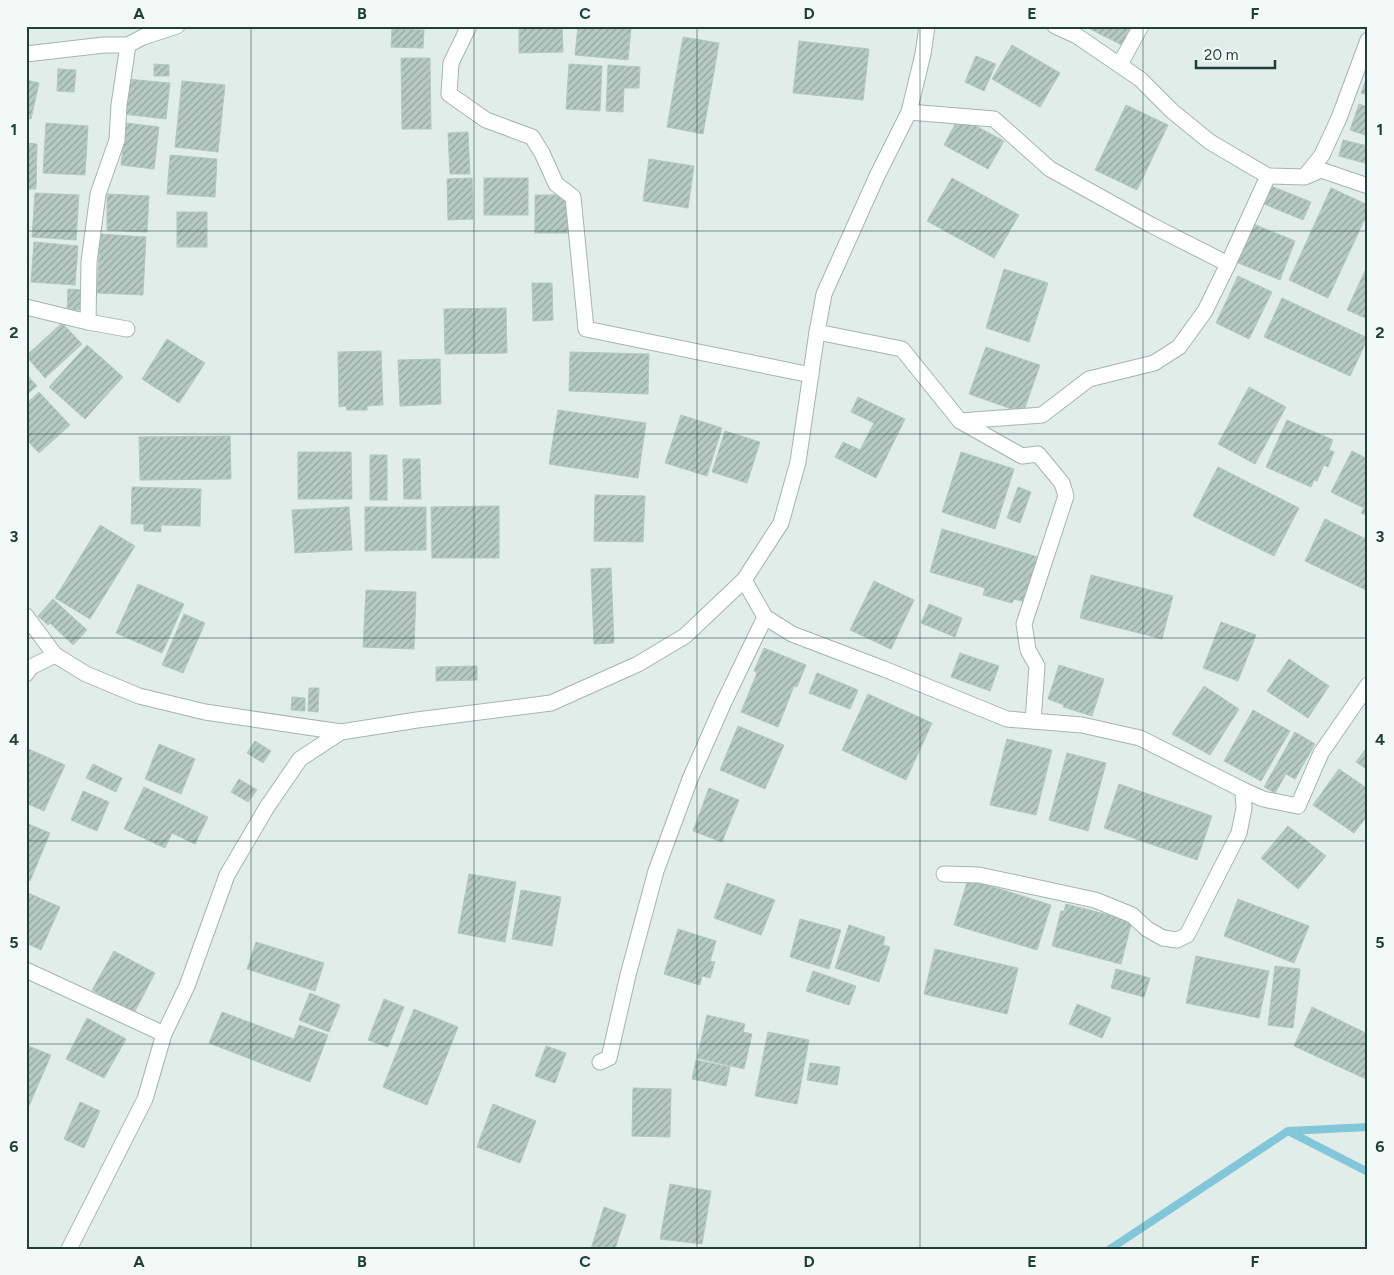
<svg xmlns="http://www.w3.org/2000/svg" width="1394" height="1275" font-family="Figtree,sans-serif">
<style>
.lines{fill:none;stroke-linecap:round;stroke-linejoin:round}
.stream{stroke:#82c7d9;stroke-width:8}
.building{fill:url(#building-hatch);stroke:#b2c8c0}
.minor-casing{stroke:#a3b6b1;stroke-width:17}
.minor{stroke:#fff;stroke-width:15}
.grid{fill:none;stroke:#1f4039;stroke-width:1;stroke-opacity:0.55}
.neatline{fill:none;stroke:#1f4039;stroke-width:2}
.grid-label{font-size:16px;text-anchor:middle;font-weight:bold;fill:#1f4039}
</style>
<defs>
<pattern id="building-hatch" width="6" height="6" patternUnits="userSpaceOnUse" patternTransform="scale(1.25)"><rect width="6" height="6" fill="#b6c9c2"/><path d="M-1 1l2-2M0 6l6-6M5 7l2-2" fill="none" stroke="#93a59f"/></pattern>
</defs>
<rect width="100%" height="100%" fill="#e1ede9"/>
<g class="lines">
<g class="stream">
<path d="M1290,1132L1368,1172"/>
<path d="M1110,1249L1288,1131L1368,1127"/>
</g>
</g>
<g class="building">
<path d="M519,26H562L563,52L519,53Z"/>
<path d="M578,26H612L631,28L628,60L575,55Z"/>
<path d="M1084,26H1139L1128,48Z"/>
<path d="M392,29L424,30L423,48L391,47Z"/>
<path d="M683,37L719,43L703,134L667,127Z"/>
<path d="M799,41L869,49L863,100L793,93Z"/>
<path d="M1012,45L1060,73L1040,107L992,79Z"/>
<path d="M976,56L996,64L984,91L965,82Z"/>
<path d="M401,58H430L431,129H402Z"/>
<path d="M154,64L169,65V76H154Z"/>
<path d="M569,64L602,66L600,111L566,109Z"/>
<path d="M608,65L640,67L639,88H624L623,112L606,111Z"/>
<path d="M58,69L76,70L74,92L57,91Z"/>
<path d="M1368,74V95L1361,93Z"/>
<path d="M126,79L170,83L166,119L123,114Z"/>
<path d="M26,80L39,83L31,119L26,118Z"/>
<path d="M182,81L225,85L218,152L175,147Z"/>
<path d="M1359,104L1368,107V136L1350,130Z"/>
<path d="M1126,105L1168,125L1137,190L1095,170Z"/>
<path d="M959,117L1004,141L988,169L944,145Z"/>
<path d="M46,123L88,126L85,175L43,173Z"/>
<path d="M126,123L159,127L154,169L121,165Z"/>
<path d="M468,132L470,174H450L448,133Z"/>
<path d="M1343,140L1368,146V164L1339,156Z"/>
<path d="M26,143L37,144L36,189H26Z"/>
<path d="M170,155L217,159L215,197L167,194Z"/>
<path d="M649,159L694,166L688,208L643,201Z"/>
<path d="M472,178L473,219L448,220L447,179Z"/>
<rect x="484" y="178" width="44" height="37"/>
<path d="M952,178L1019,215L994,258L927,221Z"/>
<path d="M1271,186L1311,202L1303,220L1264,204Z"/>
<path d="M1331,188L1368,205V212L1328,298L1289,280Z"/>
<path d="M35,193L79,195L76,240L32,237Z"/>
<path d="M107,194L149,196L147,232L107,230Z"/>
<rect x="535" y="195" width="35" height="38"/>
<rect x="177" y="212" width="30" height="35"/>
<path d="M1251,223L1295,241L1280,280L1236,262Z"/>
<path d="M100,234L146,237L143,295L97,293Z"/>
<path d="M34,242L78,246L75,285L31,282Z"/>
<path d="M1368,264V319L1347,310Z"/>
<path d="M1004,269L1048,283L1029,342L986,328Z"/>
<path d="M1238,276L1272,292L1249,339L1216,323Z"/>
<path d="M532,283H552L553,320L533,321Z"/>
<path d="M68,289L82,290L81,310H67Z"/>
<path d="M1282,298L1368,338L1350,376L1264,337Z"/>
<path d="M506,308L507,353L445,354L444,309Z"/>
<path d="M62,323L82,344L45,378L26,356Z"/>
<path d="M167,339L205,363L179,403L142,379Z"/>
<path d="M87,345L123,377L85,419L49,387Z"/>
<path d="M986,347L1040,365L1023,413L969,394Z"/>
<path d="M381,351L383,405L367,406V410H347L346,406L339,407L338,352Z"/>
<path d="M570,352L649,354L648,394L569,391Z"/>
<path d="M440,359L441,404L400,406L398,360Z"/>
<path d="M26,374L37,386L26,395Z"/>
<path d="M1249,387L1286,407L1255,464L1218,444Z"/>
<path d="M39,392L70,425L39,453L26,439V404Z"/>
<path d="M858,397L905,419L876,478L835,457L843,442L860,450L874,423L851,412Z"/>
<path d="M558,410L646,423L638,478L549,464Z"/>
<path d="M681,415L722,428L707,476L665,463Z"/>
<path d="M1287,420L1333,440L1329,450L1334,452L1328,467L1324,465L1317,481L1314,480L1311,487L1266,467Z"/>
<path d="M725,431L760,442L747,483L712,472Z"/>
<path d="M230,436L231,479L140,480L139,437Z"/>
<path d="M1352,451L1368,459V516L1361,513L1364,508L1331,492Z"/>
<path d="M298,452H351L352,499H298Z"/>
<path d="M961,452L1014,469L995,529L942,512Z"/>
<rect x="370" y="455" width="17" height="45"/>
<path d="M403,459H420L421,499H404Z"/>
<path d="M1218,467L1299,508L1274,556L1193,516Z"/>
<path d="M132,487L201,489L200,526L161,525V532L144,531V524H131Z"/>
<path d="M1018,487L1031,492L1020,523L1007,518Z"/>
<path d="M595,495L645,496L643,542L594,541Z"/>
<path d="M499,506V558H432L431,507Z"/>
<path d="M349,507L352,550L295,553L292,510Z"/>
<path d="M365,507H426V550L365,551Z"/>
<path d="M1325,519L1368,540V591L1305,561Z"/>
<path d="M100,525L135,546L90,619L55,598Z"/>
<path d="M942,529L1038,557L1025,602L1014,599L1012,603L983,595L985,588L930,572Z"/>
<path d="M611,568L614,643L594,644L591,569Z"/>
<path d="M1091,575L1173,596L1162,639L1080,618Z"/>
<path d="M874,581L914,600L891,649L850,630Z"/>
<path d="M138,584L184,604L162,653L116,633Z"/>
<path d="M366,590L416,592L414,649L363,647Z"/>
<path d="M53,599L87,630L73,645L50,623L48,625L38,616Z"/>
<path d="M929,604L962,618L955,637L921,623Z"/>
<path d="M184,614L205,623L183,673L162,665Z"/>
<path d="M1221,622L1256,635L1238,681L1203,668Z"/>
<path d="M764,648L806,665L797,687L794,686L778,727L741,712L757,673L754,671Z"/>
<path d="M960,653L999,666L990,691L951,677Z"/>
<path d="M1289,659L1329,686L1308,718L1267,691Z"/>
<path d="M1059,665L1104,679L1092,716L1063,707L1064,705L1048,699Z"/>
<path d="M477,666V680L436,681V667Z"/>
<path d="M817,673L858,690L850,709L809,693Z"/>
<path d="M1204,686L1239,709L1210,755L1172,734Z"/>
<path d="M309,688H319L318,712L308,711Z"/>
<path d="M868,694L932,723L906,780L842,750Z"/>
<path d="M292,697L305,698V711L291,710Z"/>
<path d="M1253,710L1290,731L1261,781L1224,761Z"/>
<path d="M738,726L784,745L765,789L720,770Z"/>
<path d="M1295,732L1315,744L1295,779L1286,774L1275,793L1264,787Z"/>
<path d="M1007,739L1052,750L1036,815L990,805Z"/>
<path d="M255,741L271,751L263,763L247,753Z"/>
<path d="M159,744L195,759L181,794L145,779Z"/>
<path d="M1368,746V770L1356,762Z"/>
<path d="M26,748L65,765L44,811L26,803Z"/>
<path d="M1067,753L1106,763L1088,831L1049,820Z"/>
<path d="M93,764L122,778L116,792L86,778Z"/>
<path d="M1339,769L1368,789V815L1354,833L1313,805Z"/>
<path d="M239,779L257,790L248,802L231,792Z"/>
<path d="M1119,784L1212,816L1197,860L1104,828Z"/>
<path d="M144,787L208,817L195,844L172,833L165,848L124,829Z"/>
<path d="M709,788L739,800L722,842L693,831Z"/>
<path d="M83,791L109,802L97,831L71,820Z"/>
<path d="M26,823L50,833L30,881L26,879Z"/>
<path d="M1288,826L1326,856L1298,889L1261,858Z"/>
<path d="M469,874L516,882L505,942L458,933Z"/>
<path d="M968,879L1051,905L1037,950L954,925Z"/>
<path d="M727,883L775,900L761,935L714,918Z"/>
<path d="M521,890L561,897L552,946L512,939Z"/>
<path d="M26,892L60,907L41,950L26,943Z"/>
<path d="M1238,899L1309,926L1294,963L1224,936Z"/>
<path d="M1066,904L1132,921L1121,964L1052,946L1061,911H1064Z"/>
<path d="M800,919L841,930L829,969L790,957Z"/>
<path d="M849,925L885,937L883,945L890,947L879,982L835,968Z"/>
<path d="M678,929L716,941L710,961L715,962L710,978L702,976L700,985L664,974Z"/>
<path d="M256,942L324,963L315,991L247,969Z"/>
<path d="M935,949L1018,968L1007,1014L924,994Z"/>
<path d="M114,951L155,973L134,1013L92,990Z"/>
<path d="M1196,956L1269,971L1259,1018L1186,1003Z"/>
<path d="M1275,966L1300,969L1293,1028L1268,1025Z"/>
<path d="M1116,969L1150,978L1144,997L1111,988Z"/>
<path d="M813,971L856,986L849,1005L806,991Z"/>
<path d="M310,993L340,1005L329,1032L299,1020Z"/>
<path d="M384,999L404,1007L388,1047L368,1040Z"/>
<path d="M1077,1004L1111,1018L1102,1038L1069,1024Z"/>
<path d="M1312,1007L1368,1034V1080L1294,1046Z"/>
<path d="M414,1009L458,1027L427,1105L383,1087Z"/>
<path d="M222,1012L294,1039L299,1025L328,1035L310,1082L209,1043Z"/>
<path d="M707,1015L745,1024L743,1032L752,1034L744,1069L697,1058Z"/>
<path d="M87,1018L126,1039L104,1078L66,1059Z"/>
<path d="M768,1032L809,1040L797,1104L755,1096Z"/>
<path d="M26,1045L51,1055L29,1106L26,1105Z"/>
<path d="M546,1046L566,1053L555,1083L535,1076Z"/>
<path d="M696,1060L730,1067L726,1086L692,1079Z"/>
<path d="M810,1063L840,1067L837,1085L807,1080Z"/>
<path d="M633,1088L671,1089L670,1137L632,1136Z"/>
<path d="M80,1102L100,1111L84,1148L64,1139Z"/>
<path d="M493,1104L536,1121L520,1163L477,1147Z"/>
<path d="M670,1184L711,1191L702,1244L660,1239Z"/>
<path d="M604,1207L626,1215L615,1249H591Z"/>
</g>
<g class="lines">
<g class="minor-casing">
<g id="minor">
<path d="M469,26L451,63L449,94L486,120L532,137L542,153L556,184L573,197L586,329L811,375"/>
<path d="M1055,26L1077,36L1140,79L1172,111L1210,142L1268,176L1305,177L1321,170L1368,186"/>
<path d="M26,54L104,45H128L143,37L177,26"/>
<path d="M1120,64L1141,26"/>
<path d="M909,112L994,119L1050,169L1151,225L1228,264"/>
<path d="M1305,176L1322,155L1339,118L1368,40"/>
<path d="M26,307L88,322L127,329"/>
<path d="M88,322L89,262L98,194L117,140L119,105L128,45"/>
<path d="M817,332L902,349L960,421L1022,456L1038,454L1062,483L1066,496L1024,624L1028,650L1037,666L1033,721"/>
<path d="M960,421L1042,415L1089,379L1154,363L1179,347L1205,311L1228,264L1268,176"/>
<path d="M744,580L765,617L792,634L884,669L1007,719L1082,725L1140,738L1243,790"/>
<path d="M26,616L55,655L86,674L139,696L205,712L341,732"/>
<path d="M26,674L31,667L55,655"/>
<path d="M944,874L979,875L1095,900L1132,915L1147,929L1163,938L1177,940L1187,935L1239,833L1244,808L1243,790L1263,799L1298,806L1321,753L1368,685"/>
<path d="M26,970L164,1034"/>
<path d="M600,1062L609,1058L628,975L656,871L690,779L724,702L765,617"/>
<path d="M69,1249L145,1099L164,1034L187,986L227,875L267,807L300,759L341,732L417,720L551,703L638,664L685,636L744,580L781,523L798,462L817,332L824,294L877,176L909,112L923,54L927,26"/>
</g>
</g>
<use href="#minor" class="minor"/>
</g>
<path class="grid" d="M251,26V1249M474,26V1249M697,26V1249M920,26V1249M1143,26V1249M26,231H1368M26,434H1368M26,638H1368M26,841H1368M26,1044H1368"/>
<rect width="1394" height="1275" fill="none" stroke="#f2f9f6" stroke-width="55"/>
<path d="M1196 60v8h79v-8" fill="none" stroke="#1f4039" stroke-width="2.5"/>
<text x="1204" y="60" font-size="15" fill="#1f4039" stroke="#f2f9f6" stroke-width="4" paint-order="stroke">20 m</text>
<rect x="28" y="28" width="1338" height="1220" class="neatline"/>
<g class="grid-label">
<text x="139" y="19">A</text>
<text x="362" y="19">B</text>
<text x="585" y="19">C</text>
<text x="809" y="19">D</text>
<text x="1032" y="19">E</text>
<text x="1255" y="19">F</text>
<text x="14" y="135">1</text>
<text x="1380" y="135">1</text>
<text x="14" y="338">2</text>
<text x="1380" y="338">2</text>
<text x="14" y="542">3</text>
<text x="1380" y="542">3</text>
<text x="14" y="745">4</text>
<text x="1380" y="745">4</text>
<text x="14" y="948">5</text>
<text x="1380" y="948">5</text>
<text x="14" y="1152">6</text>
<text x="1380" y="1152">6</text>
<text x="139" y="1267">A</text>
<text x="362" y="1267">B</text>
<text x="585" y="1267">C</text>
<text x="809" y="1267">D</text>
<text x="1032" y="1267">E</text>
<text x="1255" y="1267">F</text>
</g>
</svg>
